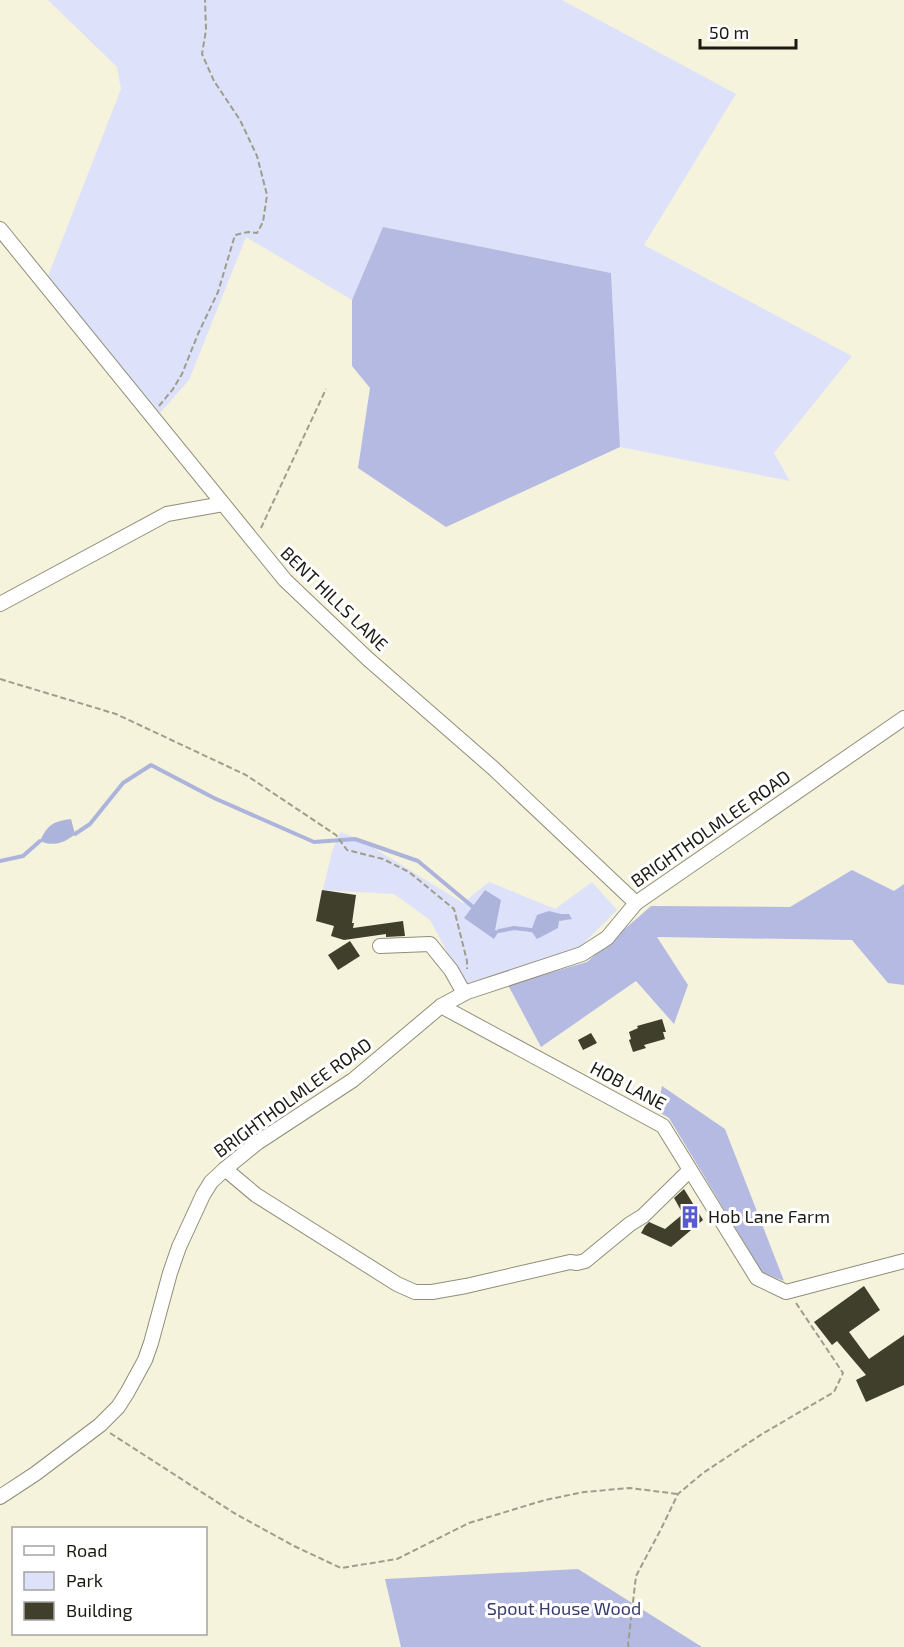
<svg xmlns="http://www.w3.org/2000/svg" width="904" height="1647" font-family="'Exo 2',sans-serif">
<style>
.green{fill:#dde1fa}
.forest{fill:#b4bae2}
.water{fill:#adb4dc}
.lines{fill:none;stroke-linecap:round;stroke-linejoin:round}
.stream{stroke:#adb4dc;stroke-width:4}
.building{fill:#403f2c}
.minor-casing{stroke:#908e79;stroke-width:16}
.path{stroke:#9f9d8c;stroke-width:2;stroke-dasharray:6 3;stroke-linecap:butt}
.minor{stroke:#fff;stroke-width:14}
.labels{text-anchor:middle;stroke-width:6;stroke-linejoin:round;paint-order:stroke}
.street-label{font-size:18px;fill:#1b1a12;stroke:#fff}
.poi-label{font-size:18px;fill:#1b1a12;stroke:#fff;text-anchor:start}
.park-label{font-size:18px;fill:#373b6e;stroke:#fff}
</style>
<rect width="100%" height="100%" fill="#f5f3dc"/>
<g class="green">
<path d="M48,0H562L736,94L644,245L852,356L774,453L790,481L620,447L611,273L383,227L352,300L246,237L189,380L160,413L47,279L121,89L117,67Z"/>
<path d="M340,832L361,840L463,903L489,882L555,909L592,882L617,910L578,949L466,987L430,920L394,894L323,890L332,852Z"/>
</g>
<g class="forest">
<path d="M383,227L611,273L620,447L446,527L358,468L370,388L352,366V300Z"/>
<path d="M852,870L894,891L904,884V985L888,983L852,940L657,937L688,985L674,1024L636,981L541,1047L508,985L587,962L651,906L790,907Z"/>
<path d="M662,1086L725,1129L784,1281L762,1272L669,1118L657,1111Z"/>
<path d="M578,1569L702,1647H401L385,1579Z"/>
</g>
<g class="water">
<path d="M71,819L75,834C65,843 53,847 40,841C47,825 54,821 71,819Z"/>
<path d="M485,890L501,900L495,930L499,931L494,939L464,918Z"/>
<path d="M549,911L561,914H569L572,919L559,921L558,928L537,939L531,931L537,915Z"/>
</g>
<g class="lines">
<g class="stream">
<path d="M75,834L90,824L123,783L151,765L214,798L314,842L355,839L418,861L473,907"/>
<path d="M0,861L23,856L40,841"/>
<path d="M499,931L514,928L531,930"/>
</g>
</g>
<g class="building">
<path d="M322,890L356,895L352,923H354L353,928L403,921L405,936L386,937V934L344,940L331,936L334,926L316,921Z"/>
<path d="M350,941L360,956L338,970L328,955Z"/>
<path d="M662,1019L666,1032H663L665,1039L644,1045L646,1048L633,1052L629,1040L631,1039L629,1032L638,1028L637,1026Z"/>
<path d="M591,1033L597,1043L583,1050L578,1040Z"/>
<path d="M684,1189L703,1220L671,1247L641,1233L645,1226L649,1222L665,1229L683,1214L674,1198Z"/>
<path d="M864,1286L880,1310L849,1332L869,1359L904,1335V1385L866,1402L856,1380L866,1375L837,1341L832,1345L814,1322Z"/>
</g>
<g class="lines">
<g class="minor-casing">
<g id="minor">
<path d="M0,229L285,580L368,659L493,768L636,903"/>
<path d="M0,604L167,514L223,504"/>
<path d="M380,946L430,944L451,970L464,993"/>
<path d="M441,1006L663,1126L757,1278L786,1292L904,1261"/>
<path d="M225,1169L256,1195L397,1284L415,1292H432L466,1286L570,1262L577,1263L585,1261L630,1224L643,1216L690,1170"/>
<path d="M0,1497L35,1474L100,1425L118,1407L127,1393L145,1360L151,1343L170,1273L179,1247L203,1195L211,1182L225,1169L257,1143L353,1080L441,1006L467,992L582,954L607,938L636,903L904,718"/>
</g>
</g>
<g class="path">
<path d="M159,406L173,389L182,374L198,334L218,292L235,235L248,232L257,233L263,222L267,195L257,156L240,120L214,81L202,54L206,30L205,0"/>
<path d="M261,528L326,389"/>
<path d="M0,679L116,714L246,775L336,835L347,850L383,859L409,872L454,909L467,961V969"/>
<path d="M110,1433L234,1513L294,1546L341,1568L397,1559L469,1523L545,1500L584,1492L630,1488L678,1494"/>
<path d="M629,1647L628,1645L636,1576L660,1531L678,1494L703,1473L762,1434L834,1392L843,1373L796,1303"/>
</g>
<use href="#minor" class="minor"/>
</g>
<defs>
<g id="building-bare" transform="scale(1.8)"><path d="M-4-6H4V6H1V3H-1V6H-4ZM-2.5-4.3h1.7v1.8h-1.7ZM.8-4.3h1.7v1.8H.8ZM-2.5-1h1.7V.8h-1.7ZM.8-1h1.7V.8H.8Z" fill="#585ad1" stroke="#fff" stroke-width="2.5" paint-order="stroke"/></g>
</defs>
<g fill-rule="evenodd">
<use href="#building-bare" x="690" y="1217"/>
</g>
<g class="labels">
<g class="street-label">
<text transform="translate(334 599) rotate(44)" y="6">BENT HILLS LANE</text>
<text transform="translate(711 829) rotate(-35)" y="6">BRIGHTHOLMLEE ROAD</text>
<text transform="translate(628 1086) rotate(28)" y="6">HOB LANE</text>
<text transform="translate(293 1098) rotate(-36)" y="6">BRIGHTHOLMLEE ROAD</text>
</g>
<g class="poi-label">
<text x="708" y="1223">Hob Lane Farm</text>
</g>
<g class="park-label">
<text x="564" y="1615">Spout House Wood</text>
</g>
</g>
<rect x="12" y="1527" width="195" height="108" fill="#ffffff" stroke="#a4a3a0" stroke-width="1.5"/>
<rect x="24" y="1546" width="30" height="9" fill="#ffffff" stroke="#a4a3a0" stroke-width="1.5"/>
<text x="66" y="1557" font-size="18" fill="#1b1a12">Road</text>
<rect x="24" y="1572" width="30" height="18" fill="#dde1fa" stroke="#a4a3a0" stroke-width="1.5"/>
<text x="66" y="1587" font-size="18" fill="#1b1a12">Park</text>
<rect x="24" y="1602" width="30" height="18" fill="#403f2c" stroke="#a4a3a0" stroke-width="1.5"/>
<text x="66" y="1617" font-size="18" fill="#1b1a12">Building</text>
<path d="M700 39v9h96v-9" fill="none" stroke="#1b1a12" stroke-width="3"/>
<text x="709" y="39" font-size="18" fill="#1b1a12" stroke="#ffffff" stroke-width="4.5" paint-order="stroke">50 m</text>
</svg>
